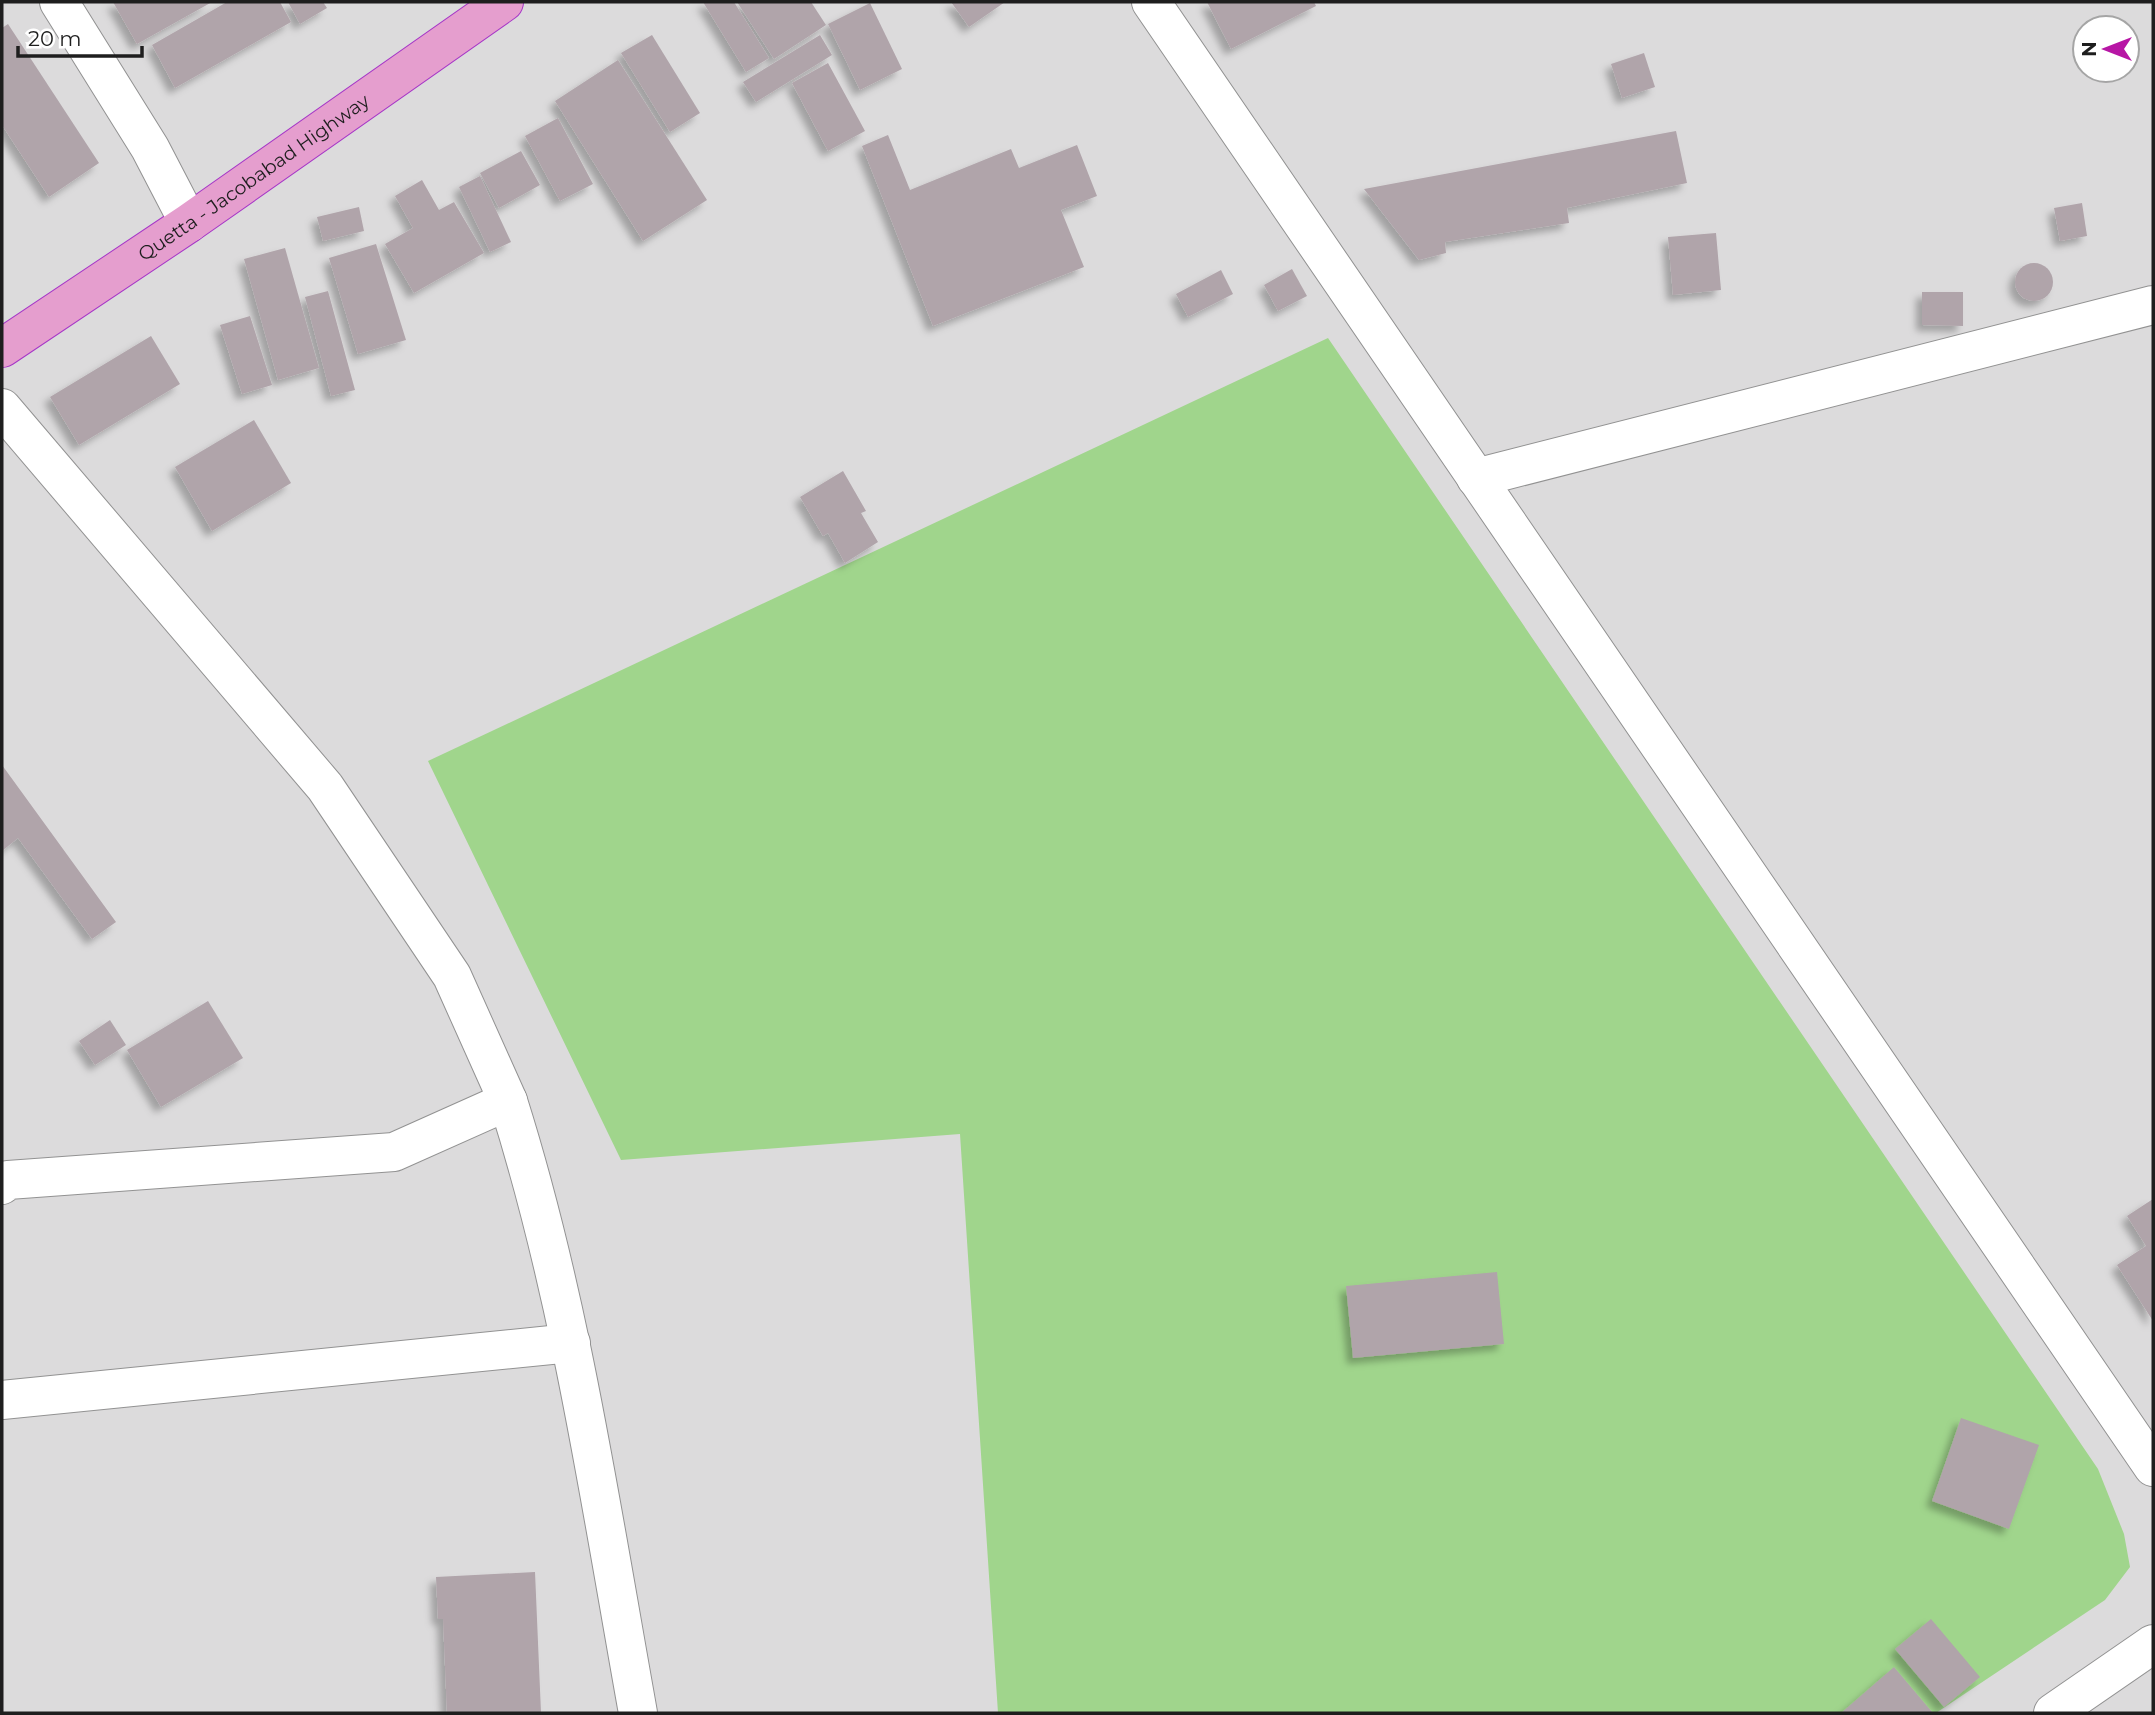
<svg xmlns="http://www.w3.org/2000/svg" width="2155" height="1715" font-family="Montserrat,sans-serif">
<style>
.residential{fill:#dcdbdc;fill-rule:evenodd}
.pitch{fill:#a0d58c}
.building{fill:#b0a4aa;filter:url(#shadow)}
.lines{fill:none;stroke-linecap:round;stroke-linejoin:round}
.minor-casing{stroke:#929292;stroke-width:40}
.trunk-casing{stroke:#a637c7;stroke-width:40}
.minor{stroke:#fff;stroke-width:38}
.trunk{stroke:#e59ece;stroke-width:38}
.labels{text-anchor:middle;stroke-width:5;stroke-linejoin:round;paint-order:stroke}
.street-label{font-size:19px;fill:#1e1e1e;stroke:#fff}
</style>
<defs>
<filter id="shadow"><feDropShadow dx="-6" dy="6" stdDeviation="3.5" flood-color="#0004"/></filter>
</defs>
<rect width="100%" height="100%" fill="#eee5e7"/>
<path class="residential" d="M2,2H2153V1713H2ZM2085,28H2127V70H2085Z"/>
<path class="pitch" d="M1328,338L2098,1469L2124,1534L2130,1567L2105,1600L1936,1713H998L960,1134L621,1160L428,761Z"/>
<g class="building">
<path d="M113,2H212L137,44Z"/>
<path d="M227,2H280L291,22L175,88L152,45Z"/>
<path d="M288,2H323L327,8L300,24Z"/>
<path d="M703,2H734L769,58L746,72Z"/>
<path d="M737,2H811L826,25L774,59Z"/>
<path d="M951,2H1005L969,27Z"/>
<path d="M1207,2H1314L1316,6L1231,49Z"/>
<path d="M870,3L902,69L860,90L828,24Z"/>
<path d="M8,24L99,163L49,197L2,125V28Z"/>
<path d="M652,35L700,113L670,132L621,53Z"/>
<path d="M820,35L832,55L756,102L743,82Z"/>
<path d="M1644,53L1655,87L1622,98L1611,64Z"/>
<path d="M618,60L707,200L643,241L555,101Z"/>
<path d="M828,63L865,131L828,151L792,83Z"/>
<path d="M558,118L593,184L560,201L525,136Z"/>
<path d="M1676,131L1687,183L1567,208L1569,223L1445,242L1446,253L1419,260L1364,189Z"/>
<path d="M888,135L910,190L1011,149L1019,168L1077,145L1097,196L1061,210L1084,267L933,326L862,146Z"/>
<path d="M521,151L540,185L499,208L480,173Z"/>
<path d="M480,176L511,242L490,252L459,187Z"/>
<path d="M422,180L439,210L454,202L484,253L414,293L385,244L413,228L395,196Z"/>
<path d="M2082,203L2087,236L2060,241L2054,208Z"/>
<path d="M359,207L364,231L323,241L317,217Z"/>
<path d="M1716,233L1721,290L1673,295L1668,237Z"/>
<path d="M376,244L406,340L358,354L329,258Z"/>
<path d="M285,248L319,368L278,380L244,259Z"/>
<circle cx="2034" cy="282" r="19"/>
<path d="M1292,269L1307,296L1278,311L1264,285Z"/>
<path d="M1221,270L1233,294L1188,317L1176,294Z"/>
<path d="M328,291L355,390L331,396L305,297Z"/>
<path d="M1922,292H1963V326L1922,325Z"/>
<path d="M250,316L272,385L242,394L220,325Z"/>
<path d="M151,336L180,384L79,445L50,397Z"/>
<path d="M254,420L291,483L212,531L175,467Z"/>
<path d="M843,471L866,511L861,513L878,542L845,563L828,533L823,536L800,497Z"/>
<path d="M2,765L116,922L92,939L18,838L2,851Z"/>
<path d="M208,1001L243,1058L161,1107L127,1050Z"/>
<path d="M110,1020L126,1045L95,1065L79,1041Z"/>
<path d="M2153,1199V1321L2117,1265L2146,1246L2127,1216Z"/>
<path d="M1497,1272L1504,1344L1353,1358L1346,1286Z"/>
<path d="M1961,1418L2039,1445L2009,1529L1932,1501Z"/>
<path d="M535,1572L541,1713H447L443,1619H438L436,1577Z"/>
<path d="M1931,1619L1980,1677L1944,1707L1895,1649Z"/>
<path d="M1894,1667L1933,1713H1841Z"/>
</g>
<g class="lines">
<g class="minor-casing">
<g id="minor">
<path d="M59,2L150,148L189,223"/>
<path d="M1151,2L2153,1467"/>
<path d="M2,408L325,787L452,976L508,1101L394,1152L8,1180L2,1185"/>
<path d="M1476,478L2153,305"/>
<path d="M508,1101C571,1300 601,1508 638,1713"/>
<path d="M2,1400L571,1343"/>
<path d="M2053,1713L2153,1644"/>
</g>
</g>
<g class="trunk-casing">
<g id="trunk">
<path id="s1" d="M2,348L189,223L504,2"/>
</g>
</g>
<use href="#minor" class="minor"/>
<use href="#trunk" class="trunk"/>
</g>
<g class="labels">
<g class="street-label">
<text dy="7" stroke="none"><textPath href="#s1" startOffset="304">Quetta - Jacobabad Highway</textPath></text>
</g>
</g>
<rect width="2155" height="1715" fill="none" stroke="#1e1e1e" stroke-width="7"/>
<g transform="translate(2106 49) rotate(270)"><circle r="33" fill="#ffffff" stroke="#a5a5a5" stroke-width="2"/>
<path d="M0-5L12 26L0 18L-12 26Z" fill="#b716a5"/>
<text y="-10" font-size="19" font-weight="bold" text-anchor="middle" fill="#1e1e1e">N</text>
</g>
<path d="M18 46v10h124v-10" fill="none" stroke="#1e1e1e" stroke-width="3.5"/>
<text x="28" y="46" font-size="21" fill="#1e1e1e" stroke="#ffffff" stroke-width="5" paint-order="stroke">20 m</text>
</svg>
